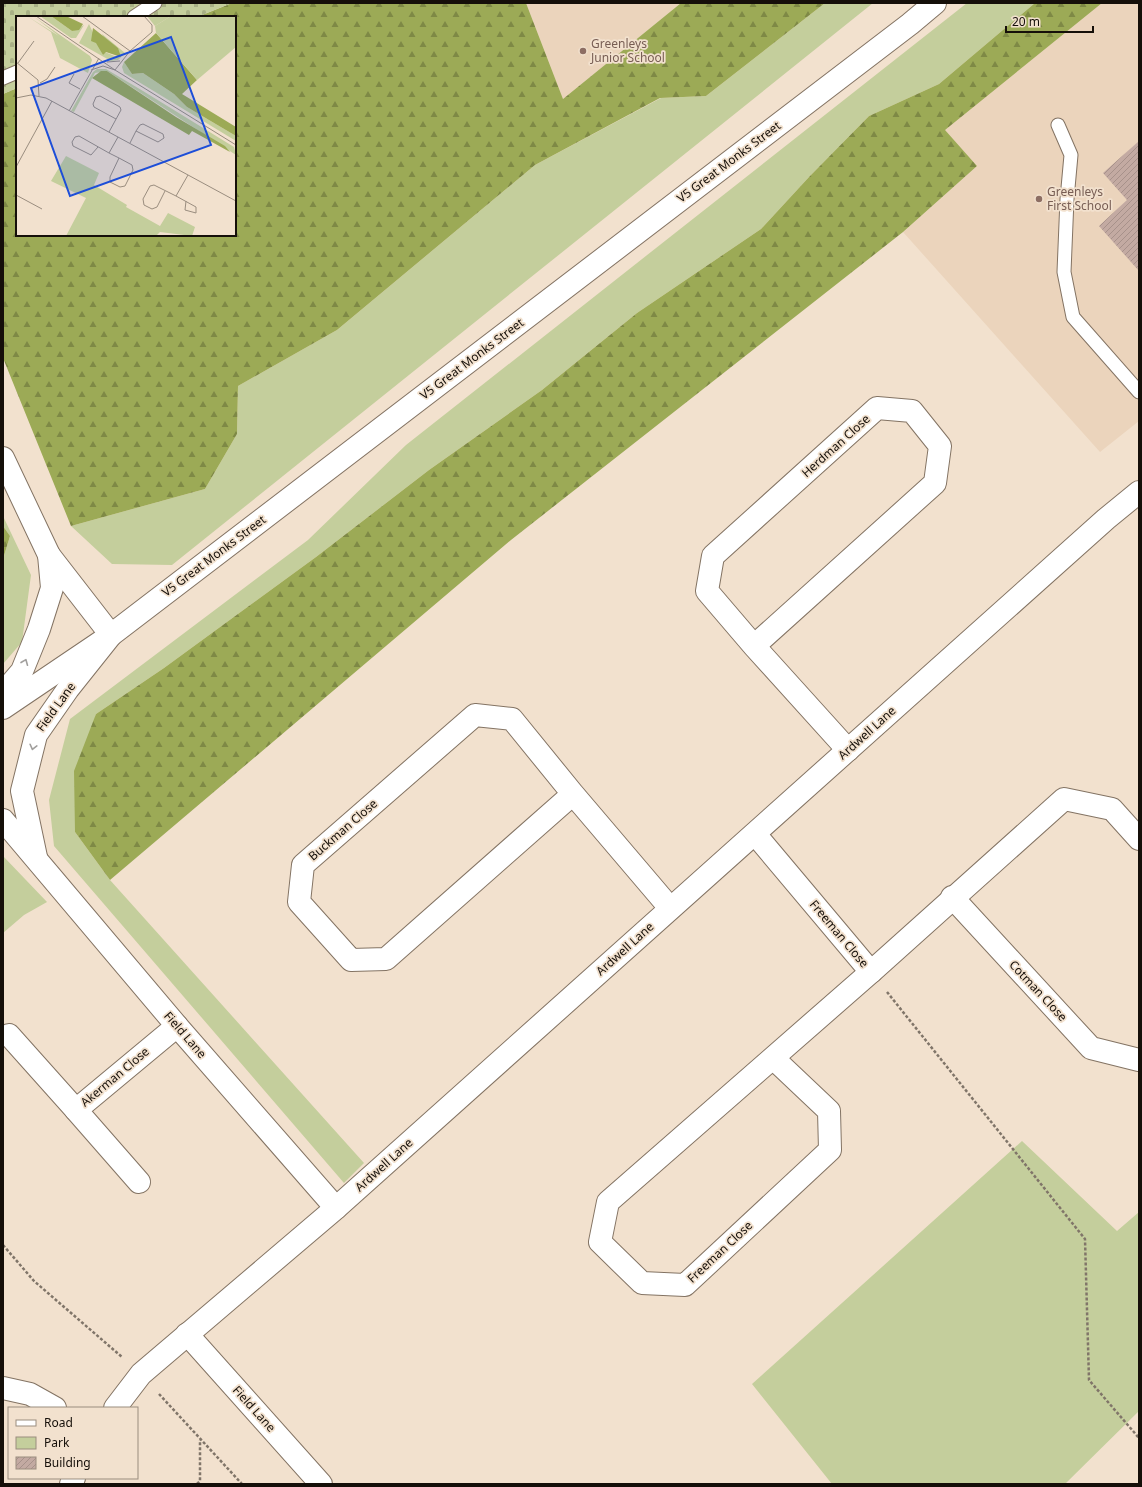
<svg xmlns="http://www.w3.org/2000/svg" width="1142" height="1487" font-family="'Noto Sans',sans-serif">
<style>
.built{fill:#ebd4bc}
.green{fill:#c4ce9c}
.forest{fill:url(#forest-firs)}
.cemetery{fill:url(#cemetery-stones)}
.building{fill:url(#building-hatch)}
.lines{fill:none;stroke-linecap:round;stroke-linejoin:round}
.lane-casing{stroke:#837363;stroke-width:15}
.street-casing{stroke:#837363;stroke-width:24}
.secondary-casing{stroke:#837363;stroke-width:24}
.path{stroke:#807569;stroke-width:2.5;stroke-dasharray:3 2;stroke-linecap:butt}
.lane{stroke:#fff;stroke-width:13}
.street{stroke:#fff;stroke-width:22}
.secondary{stroke:#fff;stroke-width:22}
.oneway{stroke:#a19f9d}
.education-dot{fill:#8d6e63;stroke:#f2e1ce;stroke-width:1.5}
.labels{text-anchor:middle;stroke-width:3.5;stroke-linejoin:round;paint-order:stroke}
.education-label{font-size:12px;fill:#785e54;stroke:#f2e1ce;text-anchor:start}
.street-label{font-size:12px;fill:#150f09;stroke:#f2e1ce}
.inset-road{fill:none;stroke:#9a8d7f;stroke-width:1}
.view{fill:#1d4ed8;fill-opacity:0.15;stroke:#1d4ed8;stroke-width:2}
.inset-edge{fill:none;stroke:#150f09;stroke-width:2}
</style>
<defs>
<pattern id="forest-firs" width="22" height="20" patternUnits="userSpaceOnUse"><rect width="22" height="20" fill="#9caa56"/><path d="M5 1l3.5 6h-7zM16 11l3.5 6h-7z" fill="#7e8945"/></pattern>
<pattern id="cemetery-stones" width="16" height="16" patternUnits="userSpaceOnUse"><rect width="16" height="16" fill="#c4ce9c"/><path d="M2 7V4a2 2 0 0 1 4 0v3zM10 15v-3a2 2 0 0 1 4 0v3z" fill="#a8b085"/></pattern>
<pattern id="building-hatch" width="6" height="6" patternUnits="userSpaceOnUse"><rect width="6" height="6" fill="#c3aaa2"/><path d="M-1 1l2-2M0 6l6-6M5 7l2-2" fill="none" stroke="#a7918a"/></pattern>
</defs>
<rect width="100%" height="100%" fill="#f2e1ce"/>
<g class="built">
<path d="M526,3H681L563,99Z"/>
<path d="M1102,3H1139V421L1100,452L903,232L977,166L944,130Z"/>
</g>
<g class="green">
<path d="M825,3H873L172,565L112,564L71,526L205,489L237,434L238,386L337,330L535,165L661,98L706,96Z"/>
<path d="M967,3H1035L939,84L869,116L809,177L761,229L637,313L542,390L429,470L316,557L164,668L96,714L75,832L110,880L364,1163L344,1183L54,846L49,800L70,719L308,540L406,445Z"/>
<path d="M3,516L31,575L22,642L3,664V559L10,536L3,526Z"/>
<path d="M3,856L47,902L24,915L3,933Z"/>
<path d="M1022,1141L1117,1231L1139,1212V1411L1065,1484H832L752,1384Z"/>
</g>
<g class="forest">
<path d="M232,3H526L563,99L681,3H825L706,96L660,98L535,165L337,330L238,386L237,434L205,489L71,526L3,358V94L17,88V235H235V17H197Z"/>
<path d="M1035,3H1102L945,130L977,166L903,232L511,540L110,880L75,832L74,771L96,714L164,668L316,557L429,470L542,390L637,313L761,229L809,177L869,116L939,84Z"/>
<path d="M3,526L10,536L3,559Z"/>
</g>
<path class="cemetery" d="M3,3H232L197,17H17V88L3,94Z"/>
<path class="building" d="M1139,141V271L1099,226L1127,200L1103,173Z"/>
<g class="lines">
<g class="lane-casing">
<g id="lane">
<path d="M134,17L155,3"/>
<path d="M3,78L17,72"/>
<path d="M1058,125L1071,155L1067,199L1064,272L1073,317L1139,392"/>
</g>
</g>
<g class="street-casing">
<g id="street">
<path d="M3,458L49,555L111,635L68,689L36,735L22,791L36,857"/>
<path d="M754,646L935,483L940,446L912,411L877,408L713,556L707,591L754,646L848,750"/>
<path d="M3,693L22,671L39,629L52,588L49,555"/>
<path d="M573,794L386,959L351,960L299,902L303,865L475,715L512,719L573,794L670,908"/>
<path d="M3,820L177,1026L336,1208"/>
<path d="M755,834L871,972L608,1202L600,1242L642,1283L685,1285L830,1150L829,1111L773,1058"/>
<path d="M952,897L1091,1048L1139,1060"/>
<path d="M871,972L1064,799L1112,809L1139,839"/>
<path d="M9,1035L76,1110L177,1026"/>
<path d="M76,1110L139,1182"/>
<path d="M187,1334L321,1484"/>
<path d="M3,1388L30,1394L55,1408"/>
<path d="M115,1408L141,1374L336,1208L1106,519L1139,492"/>
<path d="M71,1484L74,1478"/>
</g>
</g>
<g class="secondary-casing">
<path id="secondary" d="M3,708L111,635L910,24L935,3"/>
</g>
<g class="path">
<path d="M887,992L1085,1239L1089,1380L1139,1438"/>
<path d="M3,1245L34,1281L122,1357"/>
<path d="M159,1394L242,1484"/>
<path d="M197,1484L200,1481V1440"/>
</g>
<use href="#lane" class="lane"/>
<use href="#street" class="street"/>
<use href="#secondary" class="secondary"/>
</g>
<defs><path id="oneway-chevron" d="M-2-3.5L2.5 0L-2 3.5" fill="none" stroke-width="1.6" stroke-linecap="round" stroke-linejoin="round"/></defs>
<g class="oneway">
<use href="#oneway-chevron" transform="translate(25 662) rotate(-68)"/>
<use href="#oneway-chevron" transform="translate(33 747) rotate(104)"/>
</g>
<g class="education-dot">
<circle cx="583" cy="51" r="4"/>
<circle cx="1039" cy="199" r="4"/>
</g>
<g class="labels">
<g class="education-label">
<text x="591" y="48">Greenleys<tspan x="591" dy="14">Junior School</tspan></text>
<text x="1047" y="196">Greenleys<tspan x="1047" dy="14">First School</tspan></text>
</g>
<g class="street-label">
<text transform="translate(729 162) rotate(-37)" y="4">V5 Great Monks Street</text>
<text transform="translate(472 359) rotate(-37)" y="4">V5 Great Monks Street</text>
<text transform="translate(836 446) rotate(-42)" y="4">Herdman Close</text>
<text transform="translate(214 556) rotate(-37)" y="4">V5 Great Monks Street</text>
<text transform="translate(56 707) rotate(-54)" y="4">Field Lane</text>
<text transform="translate(867 733) rotate(-42)" y="4">Ardwell Lane</text>
<text transform="translate(343 830) rotate(-41)" y="4">Buckman Close</text>
<text transform="translate(839 934) rotate(50)" y="4">Freeman Close</text>
<text transform="translate(625 949) rotate(-42)" y="4">Ardwell Lane</text>
<text transform="translate(1038 991) rotate(47)" y="4">Cotman Close</text>
<text transform="translate(185 1035) rotate(49)" y="4">Field Lane</text>
<text transform="translate(115 1077) rotate(-40)" y="4">Akerman Close</text>
<text transform="translate(384 1165) rotate(-42)" y="4">Ardwell Lane</text>
<text transform="translate(720 1252) rotate(-43)" y="4">Freeman Close</text>
<text transform="translate(254 1409) rotate(48)" y="4">Field Lane</text>
</g>
</g>
<g transform="translate(16 16)">
<rect width="220" height="220" fill="#f2e1ce"/>
<path d="M11,0L43,20L17,0L74,40L76,44L72,57L44,42L35,16ZM24,0H35L56,15L68,9L60,22H55ZM131,0H155L139,10ZM73,8L87,39L89,36L101,41L102,32L88,23L86,18L109,37L102,44L95,45L63,27ZM108,46L116,58L127,57L158,78L171,91L220,120V125L108,57L106,51ZM81,53H90L127,75L218,131L220,139L91,55L79,57L58,96L55,95L77,56ZM50,140L83,157L78,169L111,189L110,191L144,210L152,197L179,211L176,220L144,216L140,220H50L70,182L35,165Z" fill="#c4ce9c"/>
<path d="M35,0H50L67,8L63,14L56,15ZM77,12L102,32L105,41L90,36L87,39L80,27L75,25ZM140,17L181,64L166,78L220,111V120L171,91L158,78L127,57L116,58L108,46ZM85,55H91L160,101L209,130L214,136L176,115L173,119L76,62Z" fill="#9caa56"/>
<path d="M155,0H220V31L181,64L140,17L139,10Z" fill="#c4ce9c"/>
<path class="inset-road" d="M20,0L99,54L220,129M66,0L114,35M0,46L22,64L23,80M91,46L104,45M2,47L18,25M75,54L87,50L99,54L114,35L136,16V9L128,0M58,58L53,67L64,73M24,67L31,63L39,51M0,82L15,79L30,82L220,185M53,95L83,42M93,116L105,94L104,91L84,80L80,81L77,88L78,91L100,103M114,127L120,115L124,109L127,108L147,118L148,122L142,126L120,115M82,131L75,139L57,130L56,126L59,121L63,120L93,137L102,121M93,137L103,142L94,161V166L104,171L109,170L117,154L116,149L103,142M0,151L36,85M149,175L141,191L136,193L128,189L127,183L134,170L138,169L160,180L172,159M0,179L26,193M160,180L180,191V197L169,194L170,185"/>
<path class="view" d="M155,21L195,129L54,180L15,72Z"/>
<rect width="220" height="220" class="inset-edge"/>
</g>
<rect width="1142" height="1487" fill="none" stroke="#150f09" stroke-width="8"/>
<rect x="8" y="1407" width="130" height="72" fill="#f2e1ce" stroke="#9a8d7f"/>
<rect x="16" y="1420" width="20" height="6" fill="#ffffff" stroke="#9a8d7f"/>
<text x="44" y="1427" font-size="12" fill="#150f09">Road</text>
<rect x="16" y="1437" width="20" height="12" fill="#c4ce9c" stroke="#9a8d7f"/>
<text x="44" y="1447" font-size="12" fill="#150f09">Park</text>
<rect x="16" y="1457" width="20" height="12" fill="url(#building-hatch)" stroke="#9a8d7f"/>
<text x="44" y="1467" font-size="12" fill="#150f09">Building</text>
<path d="M1006 26v6h87v-6" fill="none" stroke="#150f09" stroke-width="2"/>
<text x="1012" y="26" font-size="12" fill="#150f09" stroke="#f2e1ce" stroke-width="3" paint-order="stroke">20 m</text>
</svg>
